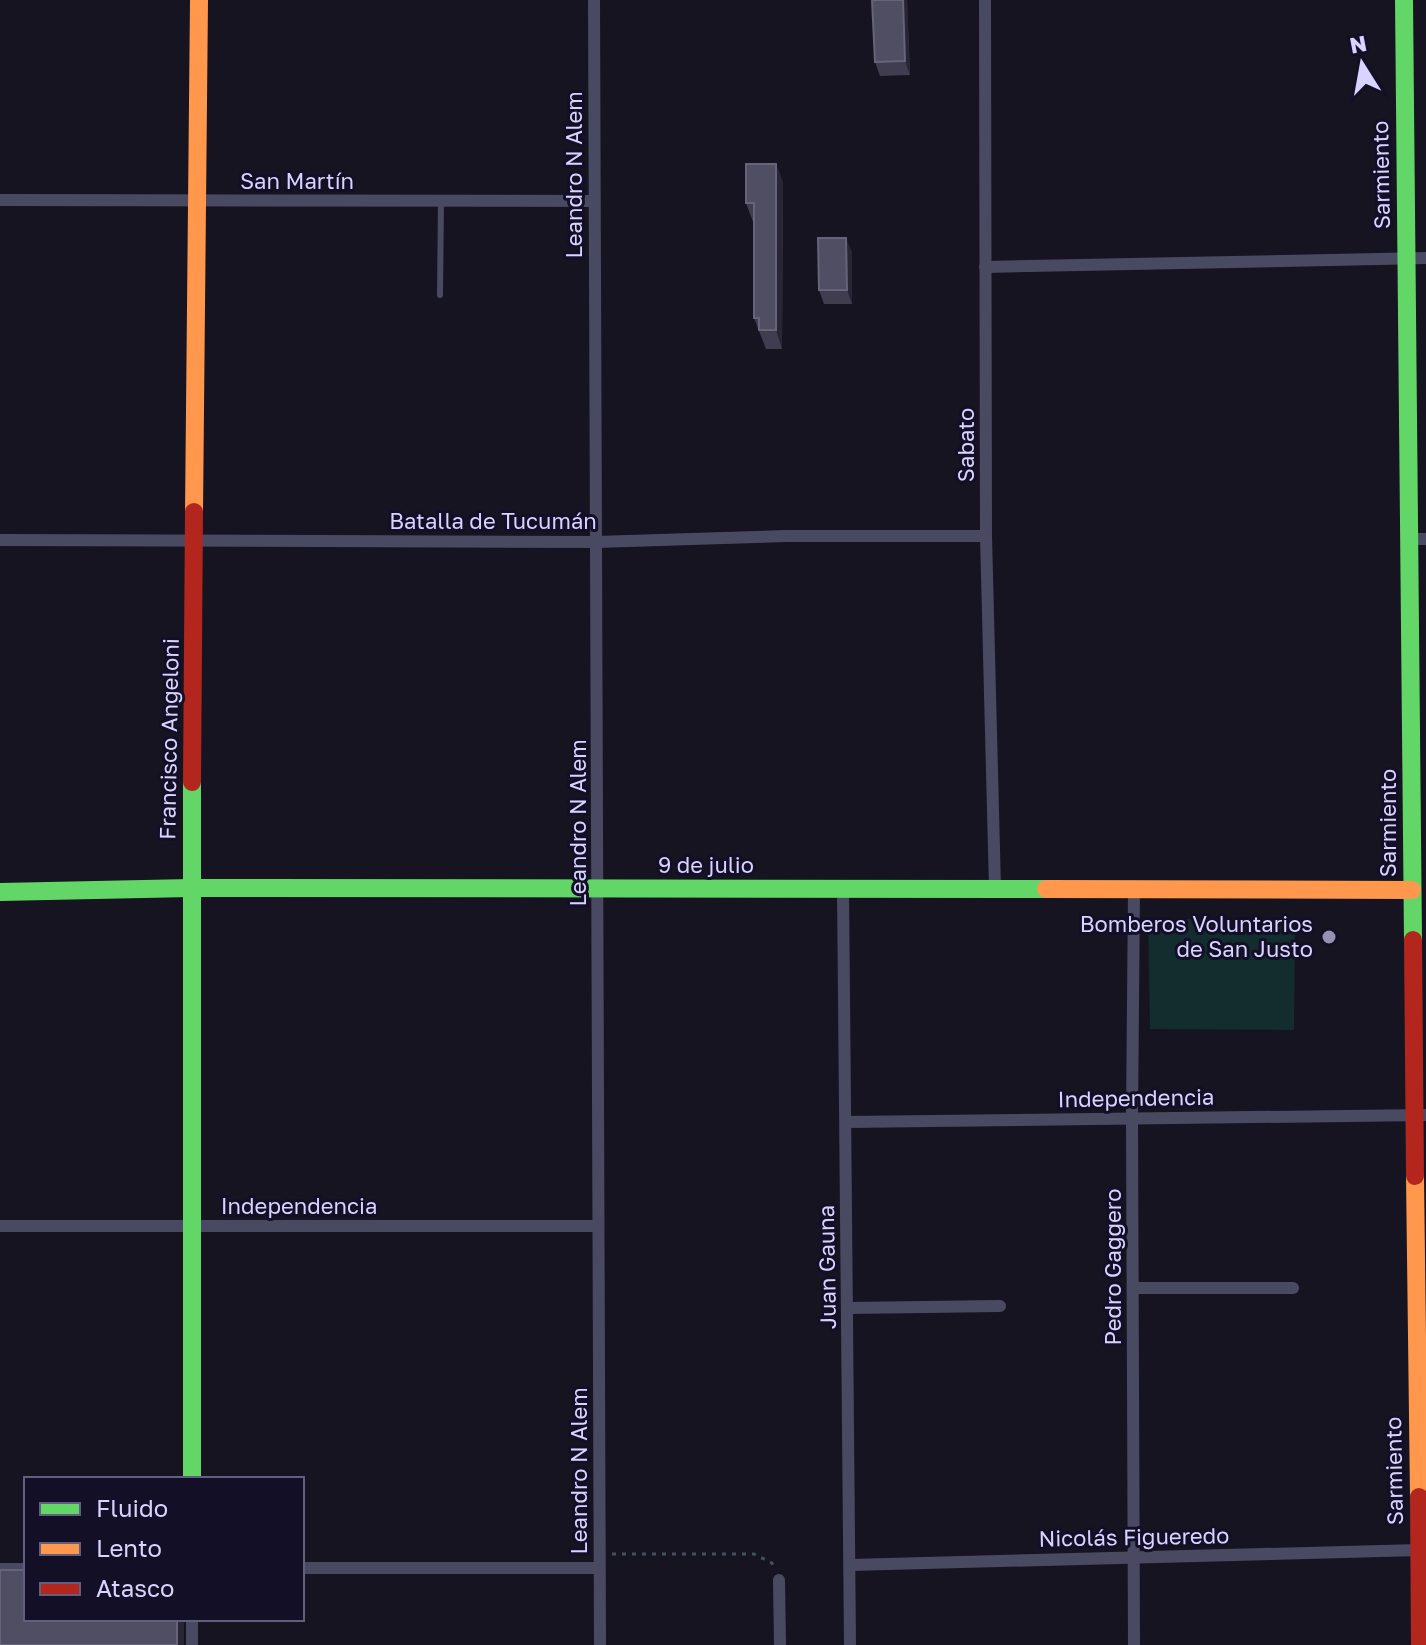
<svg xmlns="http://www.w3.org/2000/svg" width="1426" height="1645" font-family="'Golos Text',sans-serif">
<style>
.green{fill:#132c2d}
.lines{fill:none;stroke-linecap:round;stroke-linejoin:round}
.path{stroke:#44505f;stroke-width:3;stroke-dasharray:4 6;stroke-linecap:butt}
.lane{stroke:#4a4962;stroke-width:6}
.street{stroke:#4a4962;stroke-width:12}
.fast{stroke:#63d668;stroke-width:18}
.slow{stroke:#ff974d;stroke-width:18}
.jam{stroke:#b3261e;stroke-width:18}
.wall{fill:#403d50}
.shaded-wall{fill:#282635}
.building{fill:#504e63;stroke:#66637b;stroke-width:2}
.poi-dot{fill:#9591b1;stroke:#130f26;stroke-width:3}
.labels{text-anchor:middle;stroke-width:6;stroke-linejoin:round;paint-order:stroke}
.street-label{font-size:22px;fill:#d9d4ff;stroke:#130f26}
.poi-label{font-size:22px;fill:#d9d4ff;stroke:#130f26;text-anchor:end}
</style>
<rect width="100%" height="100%" fill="#161421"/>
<path class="green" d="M1148,919H1295L1294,1030L1150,1029Z"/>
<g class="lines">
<path class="path" d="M612,1554H754L772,1563L774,1569"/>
<path class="lane" d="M440,295L441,201"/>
<g class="street">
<path d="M594,0L600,1645"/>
<path d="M985,0L986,536L995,889"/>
<path d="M0,200L594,201"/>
<path d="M985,267L1426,258"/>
<path d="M1409,539H1426"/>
<path d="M0,540L596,542L787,536H986"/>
<path d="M843,889L850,1645"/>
<path d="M846,1122L1426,1115"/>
<path d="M0,1226H598"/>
<path d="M1133,1288H1293"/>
<path d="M847,1308L1000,1306"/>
<path d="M850,1565L1419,1550"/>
<path d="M302,1568H599"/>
<path d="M0,1569H26"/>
<path d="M779,1580L780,1645"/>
<path d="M192,1645V1619"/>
<path d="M1134,1645L1132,1118L1134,889"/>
</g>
<g class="fast">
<path d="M1404,0L1413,940"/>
<path d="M192,782V1479"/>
<path d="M0,892L191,888L1046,889"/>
</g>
<g class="slow">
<path d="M194,512L199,0"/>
<path d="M1046,889L1412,890"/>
<path d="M1415,1176L1419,1497"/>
</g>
<g class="jam">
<path d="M192,782L194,512"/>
<path d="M1413,940L1415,1176"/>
<path d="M1419,1497L1420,1645"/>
</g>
</g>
<g class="wall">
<path d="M907,0L910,75L880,76L875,62Z"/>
<path d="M776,164L783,183L782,349H766L754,318V222H753L746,203Z"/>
<path d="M852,252V304H824L819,290Z"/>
</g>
<g class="shaded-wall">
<path d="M903,0H907L910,75L905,61Z"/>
<path d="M776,164L783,183L782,349L776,330Z"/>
<path d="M846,238L852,252V304L847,290Z"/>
<rect x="177" y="1619" width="7" height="26"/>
</g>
<g class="building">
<path d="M872,0H903L905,61L875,62Z"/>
<path d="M746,164H776V330H759V318H754V203H746Z"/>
<path d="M818,238H846L847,290H819Z"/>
<path d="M0,1570H26V1619H177V1645H0Z"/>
</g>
<circle class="poi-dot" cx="1329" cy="937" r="8"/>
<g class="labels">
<g class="street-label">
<text transform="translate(574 175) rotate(-90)" y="8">Leandro N Alem</text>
<text transform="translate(1381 175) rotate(-91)" y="8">Sarmiento</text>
<text x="297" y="189">San Martín</text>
<text transform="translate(966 445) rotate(-90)" y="8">Sabato</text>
<text x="493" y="529">Batalla de Tucumán</text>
<text transform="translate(169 739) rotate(-89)" y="8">Francisco Angeloni</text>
<text transform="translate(578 823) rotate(-90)" y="8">Leandro N Alem</text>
<text transform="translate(1388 823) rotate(-90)" y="8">Sarmiento</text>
<text x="706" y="873">9 de julio</text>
<text transform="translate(1136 1098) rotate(-1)" y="8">Independencia</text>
<text x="299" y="1214">Independencia</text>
<text transform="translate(827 1267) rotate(-91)" y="8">Juan Gauna</text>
<text transform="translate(1113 1267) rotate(-90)" y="8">Pedro Gaggero</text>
<text transform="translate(579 1471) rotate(-90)" y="8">Leandro N Alem</text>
<text transform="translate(1394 1471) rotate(-91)" y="8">Sarmiento</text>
<text transform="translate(1134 1537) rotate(-1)" y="8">Nicolás Figueredo</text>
</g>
<g class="poi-label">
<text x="1313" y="932">Bomberos Voluntarios<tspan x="1313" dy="25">de San Justo</tspan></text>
</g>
</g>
<rect x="24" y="1477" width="280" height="144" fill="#130f26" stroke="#625e7d" stroke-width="2"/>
<rect x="40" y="1503" width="40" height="12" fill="#63d668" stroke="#625e7d" stroke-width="2"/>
<text x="96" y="1517" font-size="24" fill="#d9d4ff">Fluido</text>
<rect x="40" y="1543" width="40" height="12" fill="#ff974d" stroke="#625e7d" stroke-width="2"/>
<text x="96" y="1557" font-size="24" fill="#d9d4ff">Lento</text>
<rect x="40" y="1583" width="40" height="12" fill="#b3261e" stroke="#625e7d" stroke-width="2"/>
<text x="96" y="1597" font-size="24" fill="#d9d4ff">Atasco</text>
<g transform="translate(1362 64) rotate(349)" stroke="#130f26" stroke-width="6" paint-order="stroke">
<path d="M0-6L14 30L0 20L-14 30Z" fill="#d9d4ff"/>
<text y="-12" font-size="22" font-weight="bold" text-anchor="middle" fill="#d9d4ff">N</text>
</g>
</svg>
